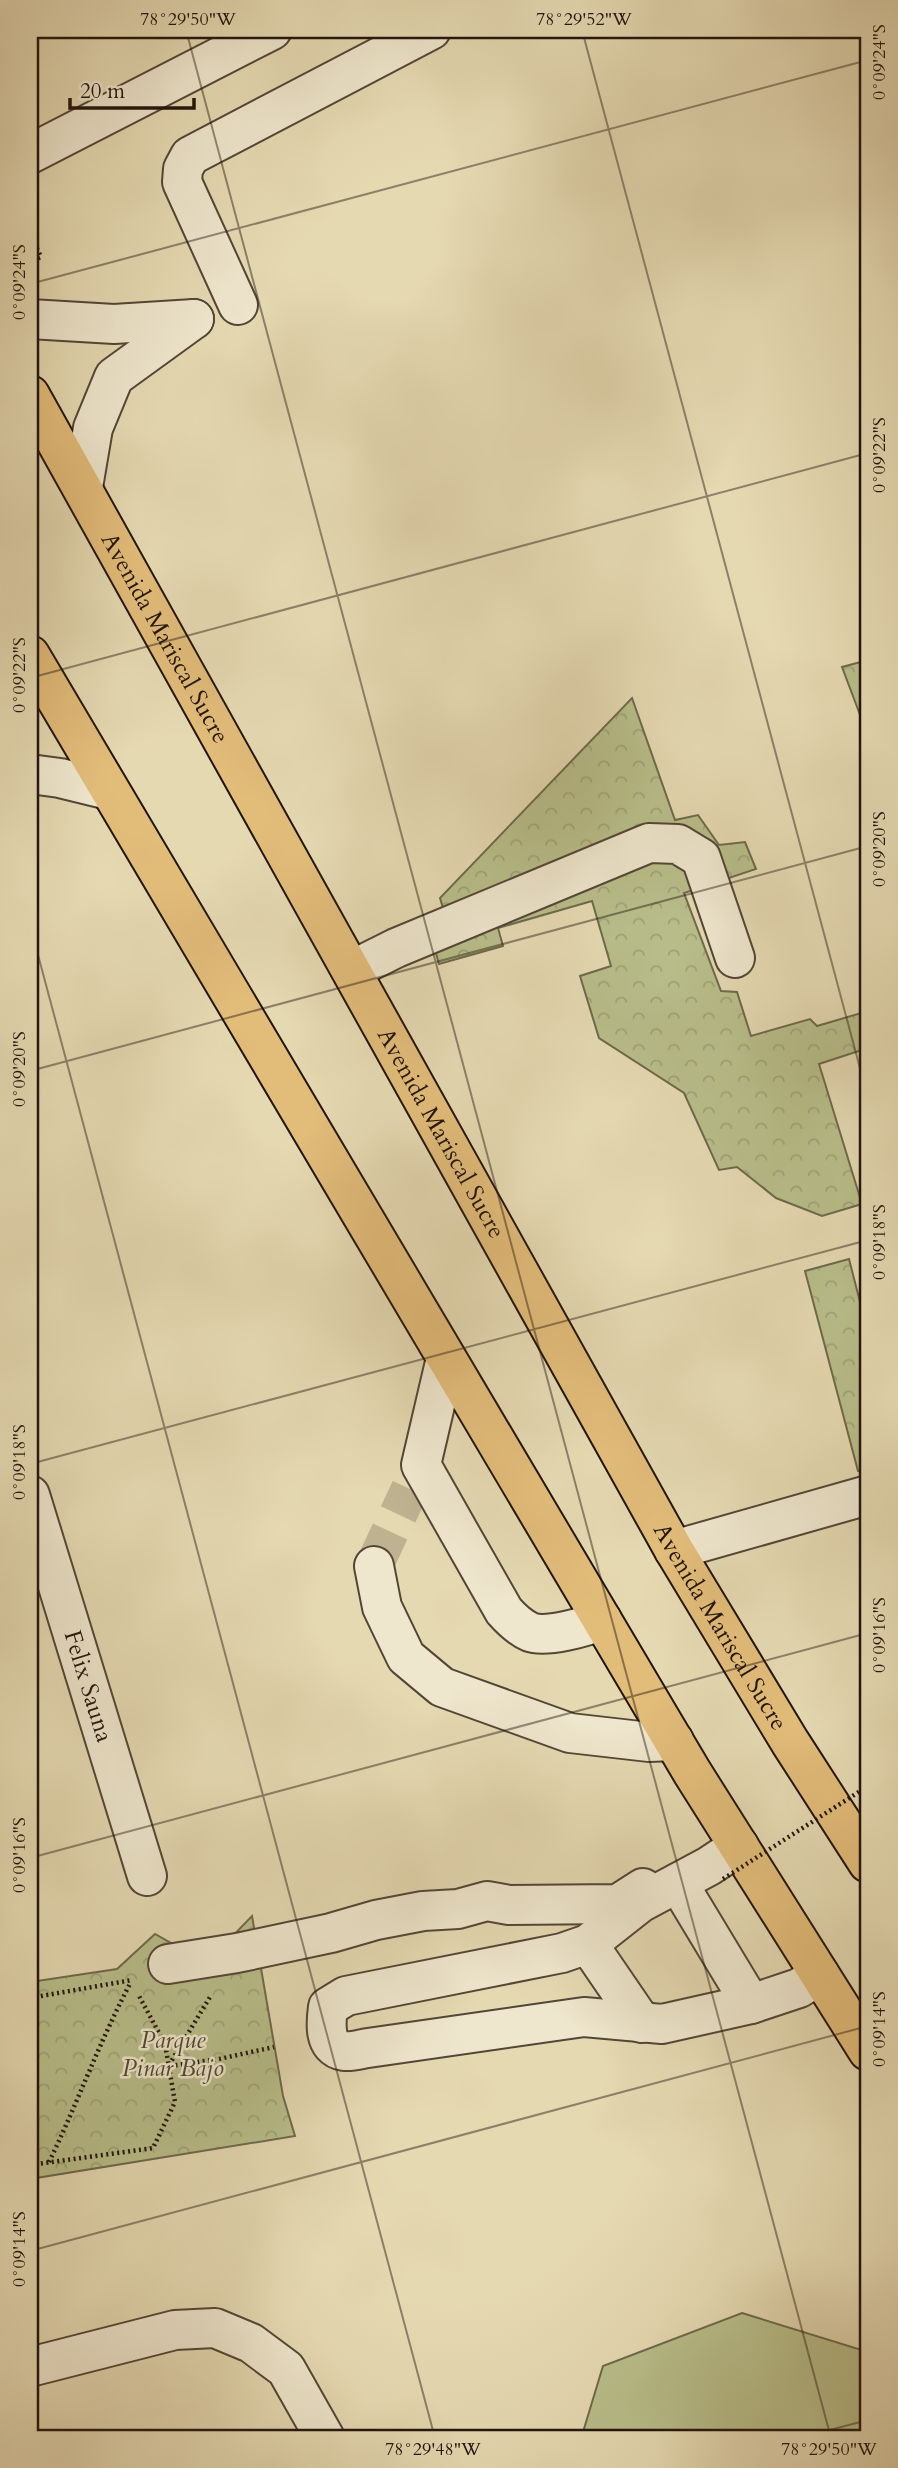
<svg xmlns="http://www.w3.org/2000/svg" width="898" height="2468" font-family="Cardo,serif">
<style>
.forest{fill:url(#forest-crowns);stroke:#6d6a4c;stroke-width:2}
.pitch{fill:#b8be8a;stroke:#6d6a4c;stroke-width:2}
.lines{fill:none;stroke-linecap:round;stroke-linejoin:round}
.minor-tunnel{stroke:#beb291;stroke-width:38;stroke-dasharray:38 19;stroke-linecap:butt}
.minor-casing{stroke:#534636;stroke-width:42}
.major-casing{stroke:#22150d;stroke-width:42}
.path{stroke:#22150d;stroke-width:4.5;stroke-dasharray:2 3.5;stroke-linecap:butt}
.minor{stroke:#eee6cd;stroke-width:38}
.major{stroke:#e2bc79;stroke-width:38}
.path-bridge{stroke:#22150d;stroke-width:4.5;stroke-dasharray:2 3.5;stroke-linecap:butt}
.ticks{fill:none;stroke:#22150d;stroke-width:2;stroke-opacity:0.45}
.labels{text-anchor:middle;stroke-width:5;stroke-linejoin:round;paint-order:stroke}
.street-label{font-size:24px;fill:#22150d;stroke:#eee6cd}
.park-label{font-size:24px;font-style:italic;fill:#4f4832;stroke:#eee6cd}
.neatline{fill:none;stroke:#22150d;stroke-width:2.5}
.ticks-label{font-size:18px;text-anchor:middle;fill:#22150d}
</style>
<defs>
<pattern id="forest-crowns" width="20" height="18" patternUnits="userSpaceOnUse" patternTransform="scale(1.75)"><rect width="20" height="18" fill="#b8be8a"/><path d="M2 6a3 3 0 1 1 6 0M12 15a3 3 0 1 1 6 0" fill="none" stroke="#9ea276"/></pattern>
</defs>
<rect width="100%" height="100%" fill="#e5d9b2"/>
<filter id="stains"><feTurbulence type="fractalNoise" baseFrequency=".00286" numOctaves="4"/><feColorMatrix values="0 0 0 0 .2 0 0 0 0 .09 0 0 0 0 .02 0 0 0 .5 -.17"/></filter>
<radialGradient id="worn" r=".72"><stop offset=".6" stop-color="#630" stop-opacity="0"/><stop offset="1" stop-color="#630" stop-opacity=".3"/></radialGradient>
<g class="forest">
<path d="M868,660V736L842,667Z"/>
<path d="M632,698L675,820L698,815L719,845L745,842L756,869L684,893L721,991L737,992L751,1036L810,1019L817,1026L868,1011V1048L819,1064L862,1204L822,1216L776,1198L737,1167L719,1170L684,1093L599,1038L580,976L611,966L592,901L498,928L503,946L439,964L430,932L445,915L440,898Z"/>
<path d="M849,1259L868,1333V1468L858,1471L805,1271Z"/>
<path d="M252,1916L283,2096L295,2136L30,2179V1982L117,1969L155,1934L187,1952L223,1946Z"/>
</g>
<path class="pitch" d="M742,2313L868,2352V2438H587L583,2432L603,2366Z"/>
<g class="lines">
<path class="minor-tunnel" d="M374,1566L410,1489"/>
<g class="minor-casing">
<g id="minor">
<path d="M30,154L272,30"/>
<path d="M238,305L182,182L183,169L190,156L431,30"/>
<path d="M30,319L114,324L194,319"/>
<path d="M83,487L93,428L114,377L194,319"/>
<path d="M30,774L60,778L109,790"/>
<path d="M352,970L396,948L649,843L678,844L701,858L735,958"/>
<path d="M446,1358L421,1465L504,1611C512,1620 519,1627 530,1632C546,1638 586,1627 602,1620"/>
<path id="s1" d="M30,1495L147,1876"/>
<path d="M674,1550L868,1495"/>
<path d="M374,1566L382,1607L406,1657L442,1687L570,1733L649,1742L674,1741"/>
<path d="M739,1846L709,1866L640,1903L588,1944L562,1953L346,1996L328,2007C326,2022 323,2048 344,2051C352,2052 361,2049 368,2048L584,2017L662,2024L751,2004L799,1988L820,1975"/>
<path d="M678,1883L751,2004"/>
<path d="M588,1944L642,2023"/>
<path d="M168,1964L237,1953L331,1933L376,1920L423,1911L458,1909L487,1901L509,1905L618,1904L643,1888"/>
<path d="M30,2367L175,2330L215,2328L251,2343L286,2369L325,2438"/>
</g>
</g>
<g class="major-casing">
<g id="major">
<path id="s2" d="M30,395L674,1550L790,1742L868,1863"/>
<path d="M30,655L692,1772L868,2051"/>
</g>
</g>
<g class="path">
<path d="M30,233L41,257L30,262"/>
<path d="M30,1998L132,1980"/>
<path d="M169,2065L210,1997"/>
<path d="M170,2066L219,2059L274,2047"/>
<path d="M49,2162C78,2102 100,2040 131,1982"/>
<path d="M30,2165L153,2148L175,2102L165,2044L138,1994"/>
</g>
<use href="#minor" class="minor"/>
<use href="#major" class="major"/>
<path class="path-bridge" d="M723,1879L865,1788"/>
</g>
<path class="ticks" d="M186,30L831,2438M582,30L868,1098M30,284L868,60M30,678L868,453M30,925L435,2438M30,1071L868,846M30,1464L868,1240M30,1858L868,1633M30,2251L868,2026M30,2402L39,2438M799,2438L868,2420"/>
<g class="labels">
<g class="street-label">
<text dy="8" stroke="none"><textPath href="#s2" startOffset="278">Avenida Mariscal Sucre</textPath></text>
<text dy="8" stroke="none"><textPath href="#s2" startOffset="845">Avenida Mariscal Sucre</textPath></text>
<text dy="8" stroke="none"><textPath href="#s2" startOffset="1412">Avenida Mariscal Sucre</textPath></text>
<text dy="8" stroke="none"><textPath href="#s1" startOffset="200">Felix Sauna</textPath></text>
</g>
<g class="park-label">
<text x="173" y="2048">Parque<tspan x="173" dy="28">Pinar Bajo</tspan></text>
</g>
</g>
<rect width="898" height="2468" fill="none" stroke="#e5d9b2" stroke-width="77"/>
<path d="M70 98v10h124v-10" fill="none" stroke="#22150d" stroke-width="3.5"/>
<text x="80" y="98" font-size="21" fill="#22150d" stroke="#eee6cd" stroke-width="5" paint-order="stroke">20 m</text>
<rect x="38" y="38" width="822" height="2392" class="neatline"/>
<g class="ticks-label">
<text x="188" y="25">78°29'50"W</text>
<text x="584" y="25">78°29'52"W</text>
<text transform="translate(879 62) rotate(-90)" y="6">0°09'24"S</text>
<text transform="translate(19 282) rotate(-90)" y="6">0°09'24"S</text>
<text transform="translate(879 455) rotate(-90)" y="6">0°09'22"S</text>
<text transform="translate(19 675) rotate(-90)" y="6">0°09'22"S</text>
<text transform="translate(879 849) rotate(-90)" y="6">0°09'20"S</text>
<text transform="translate(19 1069) rotate(-90)" y="6">0°09'20"S</text>
<text transform="translate(879 1242) rotate(-90)" y="6">0°09'18"S</text>
<text transform="translate(19 1462) rotate(-90)" y="6">0°09'18"S</text>
<text transform="translate(879 1635) rotate(-90)" y="6">0°09'16"S</text>
<text transform="translate(19 1855) rotate(-90)" y="6">0°09'16"S</text>
<text transform="translate(879 2029) rotate(-90)" y="6">0°09'14"S</text>
<text transform="translate(19 2249) rotate(-90)" y="6">0°09'14"S</text>
<text x="433" y="2455">78°29'48"W</text>
<text x="829" y="2455">78°29'50"W</text>
</g>
<rect width="100%" height="100%" filter="url(#stains)"/>
<rect width="100%" height="100%" fill="url(#worn)"/>
</svg>
